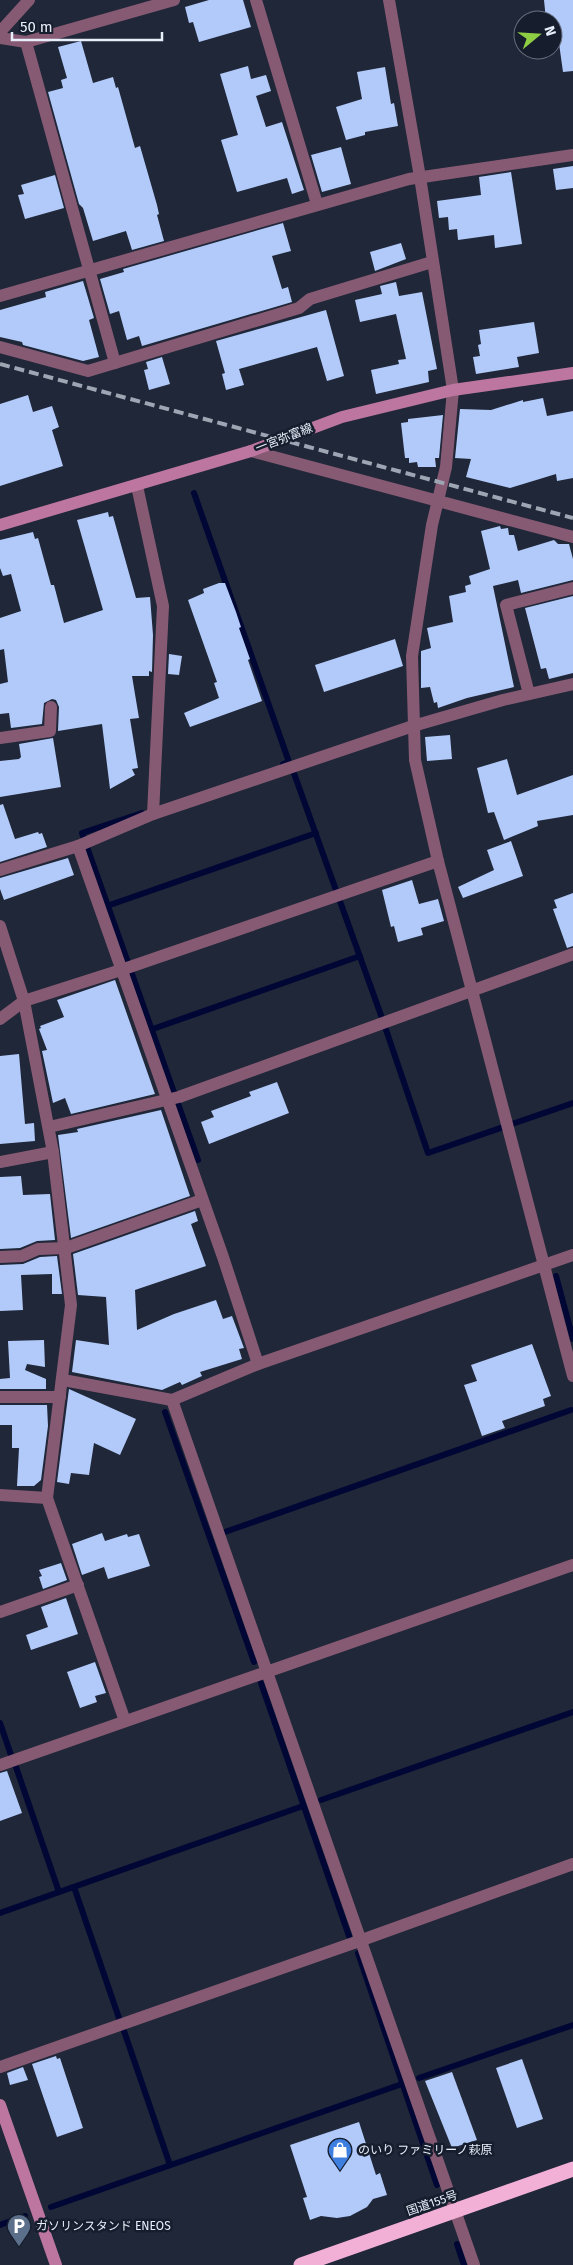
<svg xmlns="http://www.w3.org/2000/svg" width="573" height="2265" font-family="'Fira Sans','Noto Sans JP',sans-serif">
<style>
.lines{fill:none;stroke-linecap:round;stroke-linejoin:round}
.stream{stroke:#000735;stroke-width:6}
.building{fill:#b2cafa}
.street{stroke:#875a74;stroke-width:12}
.secondary{stroke:#bd769f;stroke-width:12}
.highway{stroke:#f3b0d6;stroke-width:15}
.rail{stroke:#9ea5b3;stroke-width:4;stroke-dasharray:10 5;stroke-linecap:butt}
.labels{text-anchor:middle;stroke-width:5;stroke-linejoin:round;paint-order:stroke}
.street-label{font-size:12px;fill:#e8eefa;stroke:#161e2e}
.poi-label{font-size:12px;fill:#e8eefa;stroke:#161e2e;text-anchor:start}
</style>
<rect width="100%" height="100%" fill="#1f2738"/>
<g class="lines">
<g class="stream">
<path d="M194,493L289,762L283,764"/>
<path d="M291,765L382,1018L428,1153L573,1103"/>
<path d="M142,813L82,833L198,1160"/>
<path d="M107,906L316,833"/>
<path d="M150,1030L360,956"/>
<path d="M556,1276L573,1339"/>
<path d="M165,1412L254,1662"/>
<path d="M225,1532L571,1410"/>
<path d="M261,1683L349,1936"/>
<path d="M0,1723L11,1755"/>
<path d="M16,1767L59,1892"/>
<path d="M321,1800L573,1712"/>
<path d="M74,1887L120,2021"/>
<path d="M0,1913L303,1806"/>
<path d="M358,1953L437,2185"/>
<path d="M124,2031L170,2165"/>
<path d="M419,2078L573,2025"/>
<path d="M51,2207L402,2084"/>
<path d="M0,2225L25,2216"/>
<path d="M457,2244L464,2265"/>
</g>
</g>
<g class="building">
<path d="M209,0H243L251,27L199,42L193,22L189,23L185,7Z"/>
<path d="M544,0H573V71L563,72L556,22L546,20Z"/>
<path d="M81,41L93,83L113,77L116,88L118,87L135,148L140,146L157,205L159,214L157,215L164,241L132,250L126,231L93,241L83,208L79,204L48,92L63,88L61,80L67,78L58,47Z"/>
<path d="M248,66L251,79L266,75L271,91L256,96L266,127L282,122L304,190L292,194L287,178L237,192L221,140L238,135L220,74Z"/>
<path d="M385,67L391,104L394,103L398,126L365,132V135L346,140L336,107L362,99L357,72Z"/>
<path d="M341,147L351,184L322,192L311,155Z"/>
<path d="M573,166V188L556,190L553,169Z"/>
<path d="M511,172L522,244L495,248L494,235L458,240L457,229L449,230L448,217L439,218L437,201L481,195L479,177Z"/>
<path d="M55,175L64,208L25,219L18,195L24,194L21,185Z"/>
<path d="M283,223L291,251L272,256L282,289L288,287L292,302L142,346L139,336L127,340L119,311L110,314L100,279L124,272L123,269Z"/>
<path d="M401,243L406,259L375,271L370,252Z"/>
<path d="M83,281L94,318L89,320L99,357L83,361L23,345L22,342L0,337V310L46,297L45,292Z"/>
<path d="M396,282L399,296L422,292L437,369L428,371L429,382L376,394L371,370L399,364L398,360L406,359L396,314L360,322L355,300L382,294L380,286Z"/>
<path d="M326,310L344,376L327,381L317,347L239,369L244,385L226,390L222,374L225,373L216,341Z"/>
<path d="M534,322L539,353L517,357L519,367L476,374L473,357L480,356L478,345L481,344L479,330Z"/>
<path d="M162,357L170,384L149,390L144,370L148,369L146,362Z"/>
<path d="M28,395L33,412L52,406L59,427L52,430L63,466L0,486V404Z"/>
<path d="M543,398L547,416L573,411V478L557,481L556,474L510,488L466,477L471,459L455,458L460,409L491,410L523,400V402Z"/>
<path d="M443,415L439,458H435L436,467H418L417,462L409,463V458H405L401,423L408,422V419Z"/>
<path d="M108,512L109,517L113,516L136,598L150,597L153,635L152,672L149,671V676H132L139,718L130,719L138,768L132,769L135,775L110,789L102,724L58,731L59,707L56,700L52,699L44,703L42,724L11,728L9,713L0,714V684L8,682L4,649L0,650V618L21,611L11,574L3,576L0,568V540L33,532L35,539L38,538L51,585H54L64,623L103,610L77,520Z"/>
<path d="M500,526L501,529L508,528L509,535H514L518,551L554,540L558,544H569L573,559V580L521,593L518,580L493,586L514,687L467,698L438,708L437,702L434,703L430,687L421,688V651L431,648L427,628L453,622L449,596L466,592L465,586L471,584L469,576L490,569L481,531Z"/>
<path d="M219,583H225L236,612L241,627L239,628L250,659L248,660L262,701L190,727L184,713L219,698L214,683L217,682L188,600L204,593L203,589Z"/>
<path d="M573,596V673L549,679L546,668L541,669L525,608Z"/>
<path d="M395,639L403,666L324,692L315,665Z"/>
<path d="M169,654L182,656L179,675L168,674Z"/>
<path d="M450,735L452,759L427,761L425,737Z"/>
<path d="M53,738L61,787L0,797V761L19,759L21,757L19,744Z"/>
<path d="M507,759L517,795L573,775V815L537,821L538,826L504,840L494,812L488,813L477,768Z"/>
<path d="M3,804L15,839L38,832L39,834L42,833L47,847L0,862V805Z"/>
<path d="M511,841L523,876L463,898L458,887L494,870L487,850Z"/>
<path d="M68,858L74,875L4,900L0,889V878Z"/>
<path d="M412,880L419,904L438,899L444,921L421,928L423,935L398,942L394,926L391,927L382,890Z"/>
<path d="M573,893V946L567,948L553,909L557,908L554,900Z"/>
<path d="M115,980L155,1094L71,1114L65,1098L53,1103L42,1051L47,1050L39,1029L41,1028L40,1026L64,1017L57,1000Z"/>
<path d="M19,1054L25,1124L34,1123L35,1141L0,1144V1056Z"/>
<path d="M277,1082L289,1113L209,1144L201,1122L214,1117L211,1111L251,1096L249,1092Z"/>
<path d="M161,1110L190,1196L71,1238L58,1135L78,1132L77,1129Z"/>
<path d="M21,1176L23,1195L50,1194L55,1240L37,1241L20,1248L0,1249V1177Z"/>
<path d="M195,1211L198,1221L191,1224L206,1266L135,1290L137,1330L174,1314L216,1300L223,1319L232,1316L244,1348L239,1349L242,1359L200,1372L202,1376L182,1385L180,1382L162,1390L72,1372L76,1340L109,1345L106,1297L78,1295L73,1254Z"/>
<path d="M57,1256L62,1294H52V1274L21,1275L23,1310L0,1311V1265L23,1264L40,1257Z"/>
<path d="M44,1340L45,1367L27,1364L25,1370L46,1379V1389H0V1379L10,1378L8,1341Z"/>
<path d="M532,1344L551,1396L543,1399L545,1406L502,1421L505,1428L482,1436L464,1385L477,1381L471,1365Z"/>
<path d="M69,1389L136,1419L120,1455L94,1443L89,1475L71,1473L69,1484L57,1482Z"/>
<path d="M0,1405H47L48,1426L41,1480L34,1486H17L19,1448H12V1425H0Z"/>
<path d="M102,1533L105,1541L127,1534L128,1537L139,1534L150,1566L108,1579L104,1567L82,1575L72,1544Z"/>
<path d="M61,1563L67,1580L43,1589L39,1577L42,1576L39,1570Z"/>
<path d="M66,1598L78,1634L31,1650L26,1635L48,1627L41,1607Z"/>
<path d="M95,1662L106,1693L95,1696L97,1702L80,1708L67,1672Z"/>
<path d="M7,1771L22,1813L0,1821V1773Z"/>
<path d="M56,2056L57,2059L60,2058L83,2128L57,2137L32,2064Z"/>
<path d="M522,2059L543,2119L517,2128L496,2068Z"/>
<path d="M23,2067L28,2080L10,2085L7,2073Z"/>
<path d="M452,2072L477,2140L452,2148L425,2081Z"/>
<path d="M359,2122L376,2175L380,2173L387,2195L373,2199L367,2207L350,2216L337,2218L321,2216L310,2220L303,2198L307,2197L290,2145Z"/>
</g>
<g class="lines">
<g class="street">
<path d="M256,0L317,204"/>
<path d="M389,0L420,177L453,390L446,467L432,525L412,656L415,760L438,861L573,1376"/>
<path d="M0,32L29,0"/>
<path d="M0,38L26,42L115,363"/>
<path d="M26,42L174,0"/>
<path d="M0,296L409,179L573,155"/>
<path d="M0,347L88,371L299,308L310,299L432,262"/>
<path d="M251,451L573,537"/>
<path d="M137,486L163,606L153,814"/>
<path d="M529,694L506,605L573,588"/>
<path d="M0,738L50,731L51,707"/>
<path d="M78,846L223,1257L258,1364"/>
<path d="M0,870L78,846L153,814L413,726L503,700L573,684"/>
<path d="M0,926L24,1001L0,1019"/>
<path d="M49,1127L179,1097L573,954"/>
<path d="M0,1162L53,1152"/>
<path d="M0,1257L22,1256L38,1249L66,1248L202,1200"/>
<path d="M63,1380L172,1400L258,1364L573,1255"/>
<path d="M0,1397H60"/>
<path d="M172,1400L474,2265"/>
<path d="M0,1495L47,1498"/>
<path d="M0,1612L78,1585"/>
<path d="M125,1721L47,1498L71,1305L53,1152L24,1001L121,970L438,861"/>
<path d="M0,1765L573,1565"/>
<path d="M0,2067L362,1940L573,1864"/>
</g>
<g class="secondary">
<path d="M0,525L251,451L342,417L453,390L573,373"/>
<path d="M0,2105L56,2265"/>
</g>
<path class="highway" d="M301,2265L573,2169"/>
<path class="rail" d="M0,364L573,518"/>
</g>
<defs>
<g id="shop-pin" transform="scale(1.25)"><path d="M0 17L-7.5 6A9.5 9.5 0 1 1 7.5 6Z" fill="#3f7fe0" stroke="#161e2e"/><path d="M-5-2.5h2.3a2.7 3.5 0 0 1 5.4 0H5L5.5 6h-11ZM-1.5-2.5h3a1.5 2.3 0 0 0-3 0Z" fill="#fff"/></g>
<g id="parking-pin" transform="scale(1.25)"><path d="M0 17L-7.5 6A9.5 9.5 0 1 1 7.5 6Z" fill="#5c6f8a" stroke="#161e2e"/><path d="M-3.5-5.5H1a3.5 3.5 0 0 1 0 7H-1V5.5H-3.5ZM-1-3.4V-.6H.8a1.4 1.4 0 0 0 0-2.8Z" fill="#fff"/></g>
</defs>
<g fill-rule="evenodd">
<use href="#shop-pin" x="340" y="2150"/>
<use href="#parking-pin" x="19" y="2226"/>
</g>
<g class="labels">
<g class="street-label">
<text transform="translate(284 438) rotate(-21)" y="4">一宮弥富線</text>
<text transform="translate(432 2203) rotate(-19)" y="4">国道155号</text>
</g>
<g class="poi-label">
<text x="358" y="2154">のいり ファミリーノ萩原</text>
<text x="36" y="2230">ガソリンスタンド ENEOS</text>
</g>
</g>
<g transform="translate(538 35) rotate(72)"><circle r="24" fill="#161e2e" stroke="#6a7180"/>
<path d="M0-4L9 19L0 12L-9 19Z" fill="#8ece43"/>
<text y="-8" font-size="14" font-weight="bold" text-anchor="middle" fill="#e8eefa">N</text>
</g>
<path d="M12 32v8h150v-8" fill="none" stroke="#e8eefa" stroke-width="2.5"/>
<text x="20" y="32" font-size="15" fill="#e8eefa" stroke="#161e2e" stroke-width="4" paint-order="stroke">50 m</text>
</svg>
